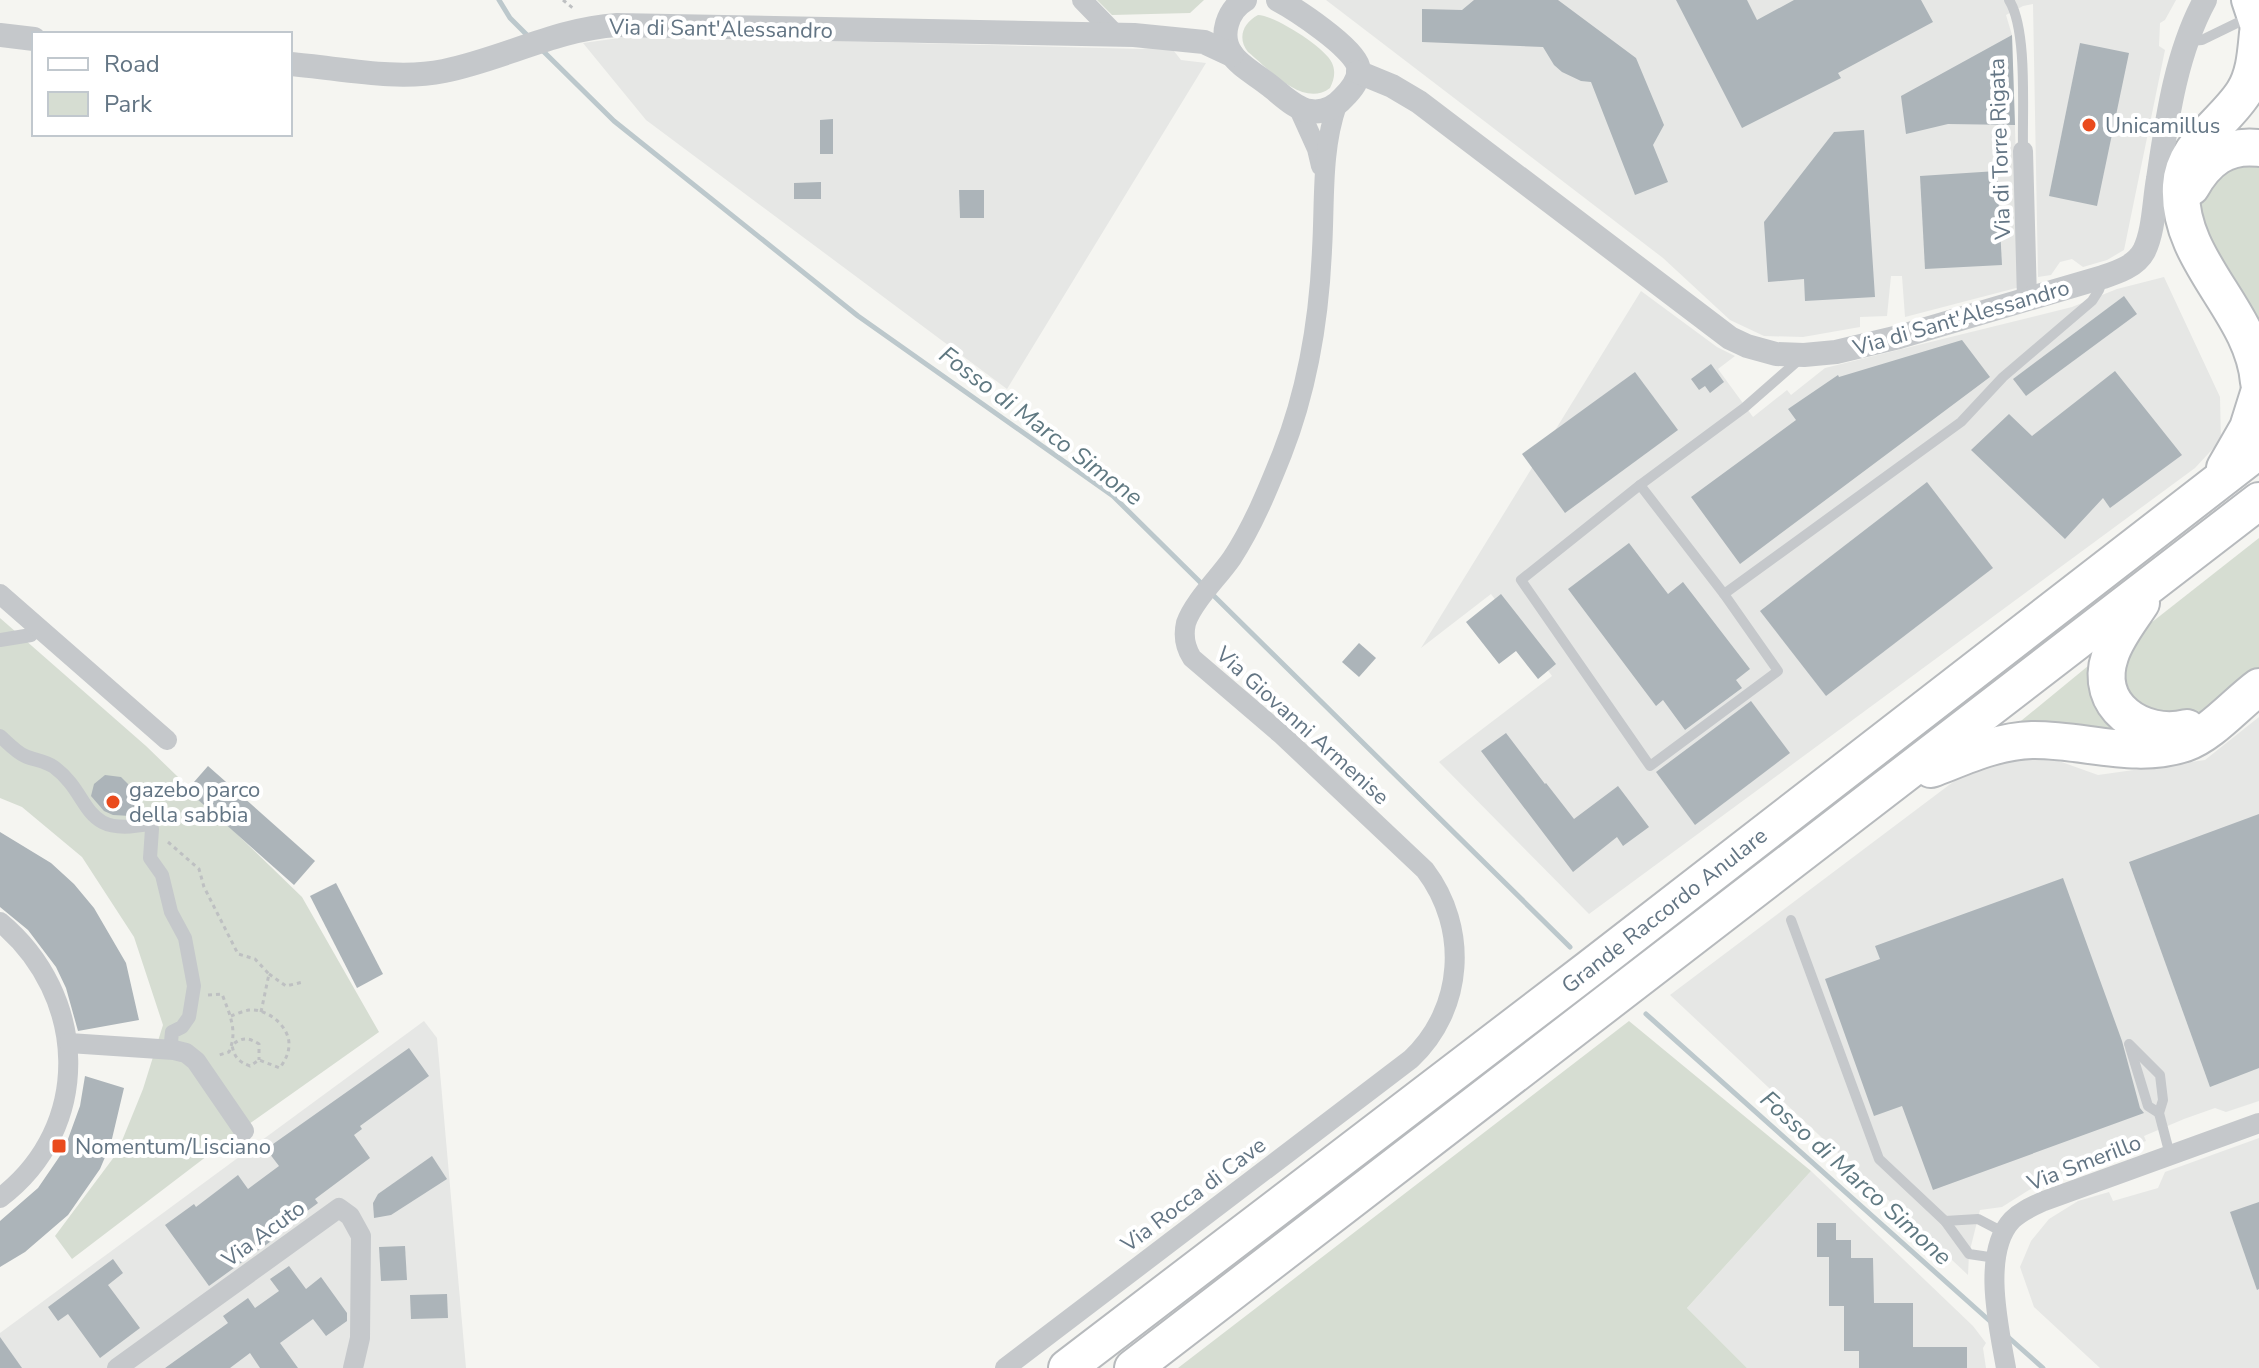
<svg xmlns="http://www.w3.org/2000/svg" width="2259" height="1368" font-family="'Nunito Sans',sans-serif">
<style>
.built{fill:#e6e7e5}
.green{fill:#d6ddd2}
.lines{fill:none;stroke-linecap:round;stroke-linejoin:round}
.stream{stroke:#bcc8cc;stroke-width:5}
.building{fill:#acb4b9}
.primary-casing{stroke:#b5b9bd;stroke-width:34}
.motorway-casing{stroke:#b7babd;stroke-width:40}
.path{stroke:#bec0c2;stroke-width:3;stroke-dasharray:4 4;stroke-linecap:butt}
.service{stroke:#c5c8cb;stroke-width:10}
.pedestrian{stroke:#c5c8cb;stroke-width:14}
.minor{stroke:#c5c8cb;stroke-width:20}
.tertiary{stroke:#c5c8cb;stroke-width:24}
.primary{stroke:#fff;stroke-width:30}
.motorway{stroke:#fff;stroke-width:36}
.poi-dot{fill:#ea4b1d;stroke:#fff;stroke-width:3}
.labels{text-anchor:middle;stroke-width:8;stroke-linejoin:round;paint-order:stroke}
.street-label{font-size:22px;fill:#637584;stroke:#fff}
.poi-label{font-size:22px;fill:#637584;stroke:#fff;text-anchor:start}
.water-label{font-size:24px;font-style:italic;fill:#5f7881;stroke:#fff}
</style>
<rect width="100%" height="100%" fill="#f5f5f1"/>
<g class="built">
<path d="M1326,0H2176L2165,20L2160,23L2159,46L2165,50L2124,250L2107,260L2083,267L2072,259L2060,262L2051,275L2038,277L2033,4L2023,6L2006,15L2012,35L2020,287L1905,317L1902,276H1891L1887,316L1860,317V327L1803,337L1764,336L1730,320L1663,258Z"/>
<path d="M634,36L1141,49L1170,46L1181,60L1206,63L1007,389L646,120L583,43Z"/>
<path d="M2164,277L2220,397L2221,440L2195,468L1589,914L1439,762L1552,676L1491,594L1421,648L1641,291L1717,347L1735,356L1718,369L1753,417L1787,390L1791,395L1825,368L2072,307L2117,289Z"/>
<path d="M2259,717V1101L2226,1112L2215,1108L2184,1119L2144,1136L2146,1141L2087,1162L2029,1190L2002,1207L1980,1210L1969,1254L1968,1275L1670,995L1957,779L1999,762L2031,758L2056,760L2098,775L2205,760Z"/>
<path d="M424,1021L437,1038L466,1368H0V1333Z"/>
<path d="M2259,1138V1368H2100L2034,1307L2020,1267L2031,1241L2049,1219L2078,1201L2109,1192L2113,1201L2158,1188L2165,1172Z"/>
<path d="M1811,1171L1973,1326L1986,1343L1983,1348L1986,1368H1747L1687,1308Z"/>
</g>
<g class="green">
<path d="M1097,0H1204L1190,13L1112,15Z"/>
<path d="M1258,15C1274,15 1326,48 1332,63C1336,72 1334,80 1330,88C1303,109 1268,68 1248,52C1237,38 1243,23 1258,15Z"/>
<path d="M2256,156L2259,157V326L2201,224L2200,200L2204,182Z"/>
<path d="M2259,538V671L2201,714L2164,723L2120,688L2128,641Z"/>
<path d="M0,618L146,746L302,897L379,1032L249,1124L72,1259L55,1236L117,1153L143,1089L163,1025L134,937L82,857L22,807L0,798Z"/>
<path d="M2088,666C2089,694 2097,718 2121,734L2016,725Z"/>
<path d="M1629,1021L1811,1171L1687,1308L1747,1368H1178Z"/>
</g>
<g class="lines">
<g class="stream">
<path d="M499,0L510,18L528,36"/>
<path d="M541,49L614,121L858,316L1113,496L1203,585"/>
<path d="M1210,592L1570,947"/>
<path d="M1646,1014L1991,1322"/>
<path d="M2008,1337L2043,1368"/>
</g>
</g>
<g class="building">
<path d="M1474,0H1558L1636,58L1664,125L1653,145L1668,182L1635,195L1591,82L1581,81L1562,72L1554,65L1543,47L1422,42V9L1462,10Z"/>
<path d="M1676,0H1747L1757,20L1794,0H1921L1933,22L1838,73L1841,78L1742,128Z"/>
<path d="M2012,35L2015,125L1948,124L1906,134L1901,96Z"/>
<path d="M2080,43L2129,53L2097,206L2049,196Z"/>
<path d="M833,119V154H820V120Z"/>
<path d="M1864,130L1875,297L1805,301L1804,279L1768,282L1764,222L1834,132Z"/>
<path d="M1997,171L2002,265L1925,269L1920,176Z"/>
<path d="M821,182V199H794V183Z"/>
<path d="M959,190H984V218H960Z"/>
<path d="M2124,296L2137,314L2026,396L2013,379Z"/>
<path d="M1962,340L1990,377L1740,564L1691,497L1796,420L1788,409L1838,375L1839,377Z"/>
<path d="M1711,364L1724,382L1710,393L1705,386L1699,390L1691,379Z"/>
<path d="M2115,371L2182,455L2110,508L2103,498L2065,539L1971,450L2009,414L2032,436Z"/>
<path d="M1635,372L1678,430L1565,513L1522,454Z"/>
<path d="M1927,482L1993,568L1826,696L1760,611Z"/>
<path d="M1629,543L1668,594L1683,582L1750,669L1736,680L1742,688L1685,730L1663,700L1656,706L1568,589Z"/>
<path d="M1501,594L1556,664L1538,679L1516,651L1499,664L1466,622Z"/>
<path d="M1359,643L1376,658L1359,677L1342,662Z"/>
<path d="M1751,701L1790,753L1695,825L1656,772Z"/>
<path d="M1506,733L1545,784L1546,783L1574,819L1618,786L1649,827L1623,846L1617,837L1573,872L1481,751Z"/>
<path d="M208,766L315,861L294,885L187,790Z"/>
<path d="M105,775L121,777L133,789L136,808L131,816L113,815L104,811L91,796L94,784Z"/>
<path d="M2259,814V1068L2210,1087L2129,862Z"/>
<path d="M0,832L51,863L74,884L94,908L126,963L139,1020L78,1031L66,988L56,967L28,930L0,907Z"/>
<path d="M2063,878L2122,1041L2140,1108L2144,1113L1933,1190L1902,1106L1874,1116L1825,979L1880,959L1875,946Z"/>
<path d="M336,883L383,974L357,988L310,896Z"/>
<path d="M409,1048L429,1076L360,1126L362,1129L354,1135L370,1158L315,1199L318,1203L280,1231L281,1234L209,1286L165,1225L194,1204L196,1207L238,1175L248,1189L279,1166L266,1149Z"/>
<path d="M85,1076L124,1088L111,1143L100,1169L68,1215L25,1252L0,1267V1221L38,1188L64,1150L80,1106Z"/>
<path d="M432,1156L447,1179L391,1215L374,1218L373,1203L378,1194Z"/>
<path d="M2259,1202V1289L2257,1290L2230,1212Z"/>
<path d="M1817,1223H1836V1240H1851V1258H1873L1874,1303H1913V1347H1967V1368H1859V1351H1844V1306H1829V1257H1817Z"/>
<path d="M405,1246L407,1280L381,1281L379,1247Z"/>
<path d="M113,1259L123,1273L108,1285L140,1328L100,1358L68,1314L58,1321L48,1307Z"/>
<path d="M289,1266L306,1289L321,1277L347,1313V1321L326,1336L313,1319L280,1343L298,1368H260L250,1353L230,1368H165L228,1323L223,1316L248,1298L255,1308L279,1291L270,1279Z"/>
<path d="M447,1294L448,1318L411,1319L410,1295Z"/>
<path d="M0,1337L22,1368H0Z"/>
</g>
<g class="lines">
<g class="primary-casing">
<path id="primary" d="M2247,0L2259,36"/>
</g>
<g class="motorway-casing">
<g id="motorway">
<path d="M2258,33C2256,53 2255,74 2244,92C2224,124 2183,145 2181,186C2177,262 2253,310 2259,382"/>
<path d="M2191,187C2206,160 2226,144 2259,148"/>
<path d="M2225,468L2248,428L2259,393"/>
<path d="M2141,603C2130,620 2116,637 2110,656C2093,706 2142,739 2187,728"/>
<path d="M1931,769C1963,757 1996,741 2032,740C2083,739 2135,760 2185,743C2211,734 2237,703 2259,687"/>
<path d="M1067,1368L1589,969L2259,450"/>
<path d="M1133,1368L2259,501"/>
</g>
</g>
<g class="path">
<path d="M563,0L574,9"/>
<path d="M168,842L199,869L204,887L238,954L255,959L269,974L261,1012"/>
<path d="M269,974L286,986L303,982"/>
<path d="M208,995L222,994C230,1015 238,1031 229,1052L216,1056"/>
<path d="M231,1016C236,1014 243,1011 249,1010C267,1008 289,1026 289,1044C289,1054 285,1060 280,1068L259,1060L250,1066C239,1062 234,1057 232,1045C242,1037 248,1037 259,1044V1060"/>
</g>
<g class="service">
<path d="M2009,0C2028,30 2022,113 2023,151"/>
<path d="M2190,41L2202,40L2237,23"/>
<path d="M1640,485L1724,594L1961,422L2003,377L2092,301L2099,290L2103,279"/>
<path d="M1724,594L1778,671L1650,766L1521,580L1640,485L1744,408L1800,359"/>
<path d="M1791,920L1879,1159L1945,1221L1969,1254L1989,1257L1995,1252"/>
<path d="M2129,1044L2160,1075L2163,1100L2159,1113L2170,1155"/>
<path d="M2130,1047L2148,1106L2159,1113"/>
<path d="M1945,1221L1978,1219L2001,1231L1999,1237"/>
</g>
<g class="pedestrian">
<path d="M0,640L31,635"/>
<path d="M0,736C8,743 16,752 25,756C34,760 46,761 54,767C93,796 80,838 148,824L152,829L150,858L162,875L171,912L185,938L194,986L189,1017L182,1027L172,1032L171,1042"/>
</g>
<g class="minor">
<path d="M1082,0L1115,34"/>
<path d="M1298,107L1317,149L1321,166"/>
<path d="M2023,151L2027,299"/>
<path d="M0,594L167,740"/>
<path d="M0,922C88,995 94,1127 0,1198"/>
<path d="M69,1043L174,1050L186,1053L196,1061L244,1131"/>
<path d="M117,1368L339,1208L350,1216L361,1236L360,1338L353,1368"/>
<path d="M1005,1368L1411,1059C1464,1009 1469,928 1425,870L1282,735L1192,658C1185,647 1183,636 1186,623C1193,602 1219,577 1232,558C1253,526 1268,489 1282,454C1308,388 1319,320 1322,250C1325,202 1321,151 1337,105"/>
<path d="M2006,1368C1999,1328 1981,1253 2012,1220C2021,1211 2033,1206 2044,1201L2259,1123"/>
</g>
<g class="tertiary">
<path d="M1245,0C1228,10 1219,35 1231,53C1239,66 1257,75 1269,85C1281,94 1295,109 1310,111C1323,113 1335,107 1343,98C1351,90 1361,79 1358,66C1353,47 1295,9 1278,0"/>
<path d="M0,35L34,39"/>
<path d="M290,64C340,68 395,81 444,71C503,59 556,29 617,25L1134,35L1204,42L1232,55"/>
<path d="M1358,72L1392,86L1419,102L1730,338L1747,346L1776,354L1804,355L1836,352L1899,337L2103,277C2118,272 2136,266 2144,251C2154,231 2154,201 2158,179C2167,119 2176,53 2205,0"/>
</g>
<use href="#primary" class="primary"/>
<use href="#motorway" class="motorway"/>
</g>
<g class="poi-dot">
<circle cx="2089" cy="125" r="8"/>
<circle cx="113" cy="802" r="8"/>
<rect x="51" y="1138" width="16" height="16" rx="4"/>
</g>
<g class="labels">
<g class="street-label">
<text transform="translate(721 28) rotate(1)" y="8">Via di Sant'Alessandro</text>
<text transform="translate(1999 149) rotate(-92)" y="8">Via di Torre Rigata</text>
<text transform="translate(1961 317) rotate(-16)" y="8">Via di Sant'Alessandro</text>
<text transform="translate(1303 725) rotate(42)" y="8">Via Giovanni Armenise</text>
<text transform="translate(1664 910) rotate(-38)" y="8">Grande Raccordo Anulare</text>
<text transform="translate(2084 1162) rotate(-21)" y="8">Via Smerillo</text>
<text transform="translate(1193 1194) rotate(-37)" y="8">Via Rocca di Cave</text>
<text transform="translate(263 1233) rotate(-36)" y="8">Via Acuto</text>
</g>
<g class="poi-label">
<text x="2105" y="133">Unicamillus</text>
<text x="129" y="797">gazebo parco<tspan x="129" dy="25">della sabbia</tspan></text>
<text x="75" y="1154">Nomentum/Lisciano</text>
</g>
<g class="water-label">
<text transform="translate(1041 426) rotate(37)" y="8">Fosso di Marco Simone</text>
<text transform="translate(1856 1178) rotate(42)" y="8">Fosso di Marco Simone</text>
</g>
</g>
<rect x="32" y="32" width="260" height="104" fill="#ffffff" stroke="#c1c8ce" stroke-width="2"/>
<rect x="48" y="58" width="40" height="12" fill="#ffffff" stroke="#c1c8ce" stroke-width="2"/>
<text x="104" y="72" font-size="24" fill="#637584">Road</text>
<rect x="48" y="92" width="40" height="24" fill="#d6ddd2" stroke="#c1c8ce" stroke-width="2"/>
<text x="104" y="112" font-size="24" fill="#637584">Park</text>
</svg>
